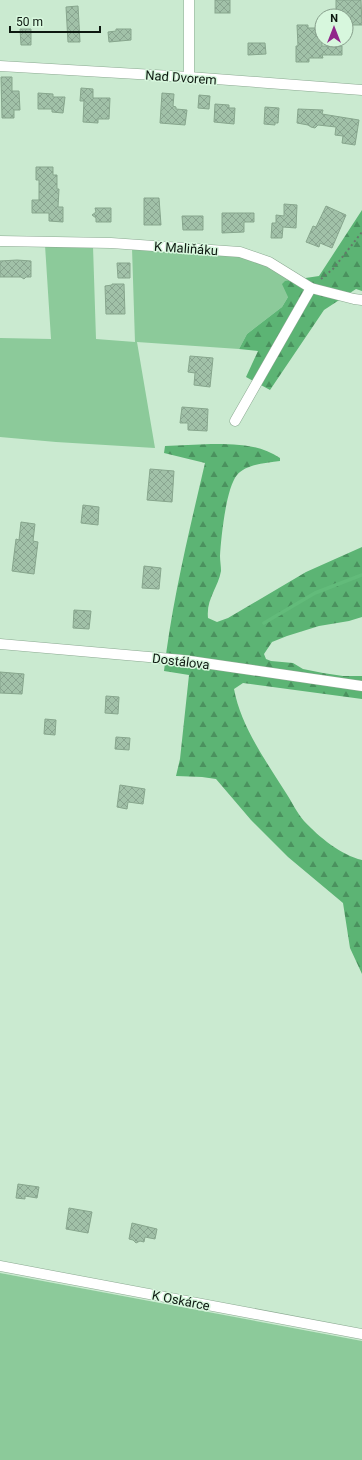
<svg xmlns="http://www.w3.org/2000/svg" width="362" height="1460" font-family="Roboto,sans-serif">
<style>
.green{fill:#8cca9a}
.forest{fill:url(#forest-firs)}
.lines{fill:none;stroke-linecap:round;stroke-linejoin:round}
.stream{stroke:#62bb7a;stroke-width:3.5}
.building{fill:url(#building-cross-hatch);stroke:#87a68d}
.minor-casing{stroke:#8ba991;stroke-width:11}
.path{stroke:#647969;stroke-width:2;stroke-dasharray:2 3;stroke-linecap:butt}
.minor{stroke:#fff;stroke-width:10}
.labels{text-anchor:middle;stroke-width:3;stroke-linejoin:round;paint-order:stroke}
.street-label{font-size:13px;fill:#0d1810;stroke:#d7f7dd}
</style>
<defs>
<pattern id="forest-firs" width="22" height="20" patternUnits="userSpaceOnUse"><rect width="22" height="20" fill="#5cb474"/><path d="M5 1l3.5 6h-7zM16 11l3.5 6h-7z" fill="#4a915e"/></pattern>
<pattern id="building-cross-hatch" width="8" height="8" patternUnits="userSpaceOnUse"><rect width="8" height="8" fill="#a1c1a8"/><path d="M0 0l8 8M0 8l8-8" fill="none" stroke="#89a590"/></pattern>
</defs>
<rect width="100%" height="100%" fill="#caead0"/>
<g class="green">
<path d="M45,245L93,246L96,339L135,342L132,248L234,255L268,264L292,280L288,297L282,307L247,334L239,349L137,342L155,448L56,442L0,437V338L51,339Z"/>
<path d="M0,1273L362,1341V1460H0Z"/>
</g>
<g class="forest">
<path d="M362,210V291L356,289L324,310L270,390L246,377L258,351L239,349L247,334L282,307L288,297L282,284L285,281L319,276Z"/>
<path d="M211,444C235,444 259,444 280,458V461C266,463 246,464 237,475C226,488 221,538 220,556C220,561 221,566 221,571C218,588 206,599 208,618L217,622L228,618L306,572L362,547V617L349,621L319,626L287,636L272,642L264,654L266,659L271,661L293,663L303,669L323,673L343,676H362V699L243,683L234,689C241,727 266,761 286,793C292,802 297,813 304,821C319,837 341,855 362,860V974L350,948L343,903L288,857L251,820L216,779L202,777L176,776L180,759L189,675L164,671C172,601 189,532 205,463L164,453L165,446Z"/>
</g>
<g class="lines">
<path class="stream" d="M264,623L315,593L362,575"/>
</g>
<g class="building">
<rect x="215" y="0" width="15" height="13"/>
<path d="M336,0H361L362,25H351V21H346V16H336Z"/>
<path d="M78,6L80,42H68L66,7Z"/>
<path d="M297,25H308V28H316V36H322V46H342V55H322L323,58H309V62H296V46H298Z"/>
<path d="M20,29H31V45H21Z"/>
<path d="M116,29H131V40L109,42L108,32L116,31Z"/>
<path d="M248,43H265L266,54L248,55Z"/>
<path d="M1,77H12V91H19L20,110H14V118H2Z"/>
<path d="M81,88L93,89V98H110L109,119H98V123L83,122L84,101H80Z"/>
<path d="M38,93L53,94V97H65L63,113L52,112V109H38Z"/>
<path d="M162,93L174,94L173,106L176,107V109L187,110L185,125L160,123Z"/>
<path d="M199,95L210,96L209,109L198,108Z"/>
<path d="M215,104L229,105V108H235L234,124L214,122Z"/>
<path d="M265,107L279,108L278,123H275V125L264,124Z"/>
<path d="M298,109L323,110L322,114L359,120L355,145L342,143L343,136L335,135L336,127L318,125L315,128L311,127L308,125L297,123Z"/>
<path d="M36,167H53V175H57V189H59L58,207H63V222L49,221V213H32V200H39V180H36Z"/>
<path d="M144,198H159L161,225H144Z"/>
<path d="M284,204L297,205L296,228L283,227L282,238H271L272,223H276V215L284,216Z"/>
<path d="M326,206L346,215L332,248L320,243L319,247L306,242L313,226L316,227Z"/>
<path d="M95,208H111V222H96V218L92,215L96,212Z"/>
<path d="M222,213H254V222H244V232L222,233Z"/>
<path d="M182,216H203V230H183Z"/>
<path d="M17,260L31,261V277H26L24,279L21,277H0V261Z"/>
<path d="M117,263H130V278H118Z"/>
<path d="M112,284H124L125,314H106L105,286L112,285Z"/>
<path d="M190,356L213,358L210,387L194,385L195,373L188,372Z"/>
<path d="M182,407L208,409L207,431L188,430V423H180Z"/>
<path d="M150,469L174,471L172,502L147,500Z"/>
<path d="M83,505L99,507L98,525L81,523Z"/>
<path d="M21,522L35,524L33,541L38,542L34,574L12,571L16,539L19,540Z"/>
<path d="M144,566L161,568L159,589L142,588Z"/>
<path d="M74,610L91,611L89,629L73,628Z"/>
<path d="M0,672L24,674L22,694L0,693Z"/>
<path d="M106,696L119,697L118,714L105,713Z"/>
<path d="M45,719L56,720L55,735L44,734Z"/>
<path d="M116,737L130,738L129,750L115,749Z"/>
<path d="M120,785L145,789L143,804L128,802L127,809L117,807Z"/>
<path d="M18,1184L39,1187L37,1198L25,1196V1199L16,1198Z"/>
<path d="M69,1208L92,1212L88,1233L66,1229Z"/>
<path d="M132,1223L157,1229L155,1239L145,1237L144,1242L140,1241L136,1243L133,1240L129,1239Z"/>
</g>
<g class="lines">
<g class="minor-casing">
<g id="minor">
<path d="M189,0V77"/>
<path d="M0,66L189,77L362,90"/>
<path d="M0,241L111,243L240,252L269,262L311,288L354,299L362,300"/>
<path d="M235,421L311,288"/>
<path d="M0,644L183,660L362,686"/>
<path d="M0,1266L362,1334"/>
</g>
</g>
<path class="path" d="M321,279L333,269L362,232"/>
<use href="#minor" class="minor"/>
</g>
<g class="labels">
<g class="street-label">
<text transform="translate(181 77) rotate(4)" y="5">Nad Dvorem</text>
<text transform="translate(186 248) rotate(4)" y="5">K Maliňáku</text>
<text transform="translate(181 661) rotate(7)" y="5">Dostálova</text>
<text transform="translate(181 1300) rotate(11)" y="5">K Oskárce</text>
</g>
</g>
<g transform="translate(334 28)"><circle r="19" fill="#d7f7dd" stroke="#869e8b"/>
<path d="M0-3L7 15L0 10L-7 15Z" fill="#91268a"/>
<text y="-6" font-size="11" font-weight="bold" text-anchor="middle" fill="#0d1810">N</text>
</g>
<path d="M10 26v6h90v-6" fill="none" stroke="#0d1810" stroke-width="2"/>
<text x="16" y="26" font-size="12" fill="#0d1810" stroke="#d7f7dd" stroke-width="3" paint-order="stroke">50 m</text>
</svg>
